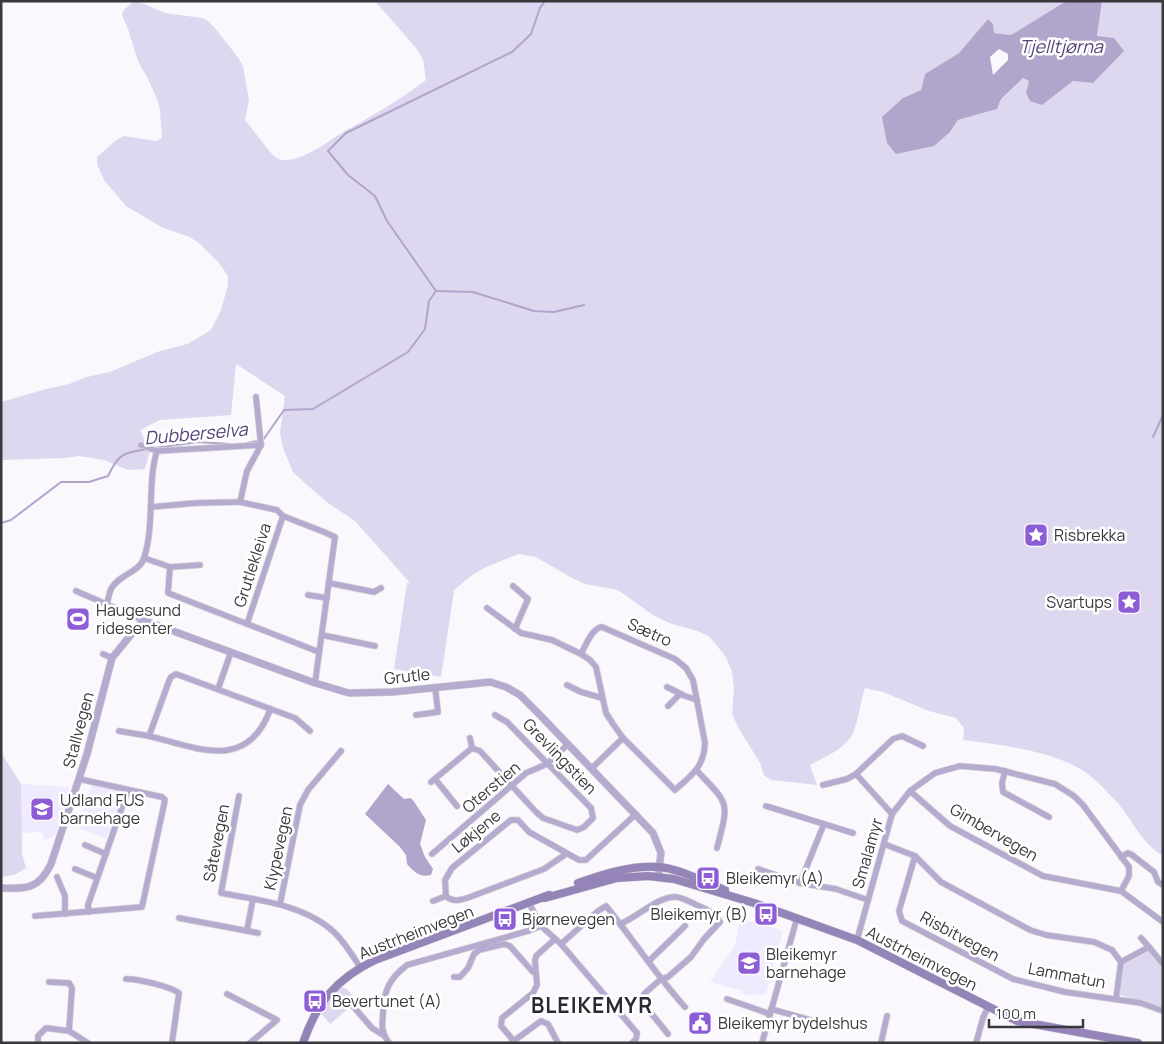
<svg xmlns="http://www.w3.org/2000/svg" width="1164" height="1044" font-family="Manrope,sans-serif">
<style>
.built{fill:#f0eafe}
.green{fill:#ddd7ef}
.water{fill:#b0a5cb;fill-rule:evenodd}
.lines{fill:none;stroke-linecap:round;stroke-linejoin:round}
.stream{stroke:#b0a5cb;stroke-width:2}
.minor-casing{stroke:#d7d5da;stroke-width:7}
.tertiary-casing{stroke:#d7d5da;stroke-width:8}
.secondary-casing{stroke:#d7d5da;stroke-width:9}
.minor{stroke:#b5abcf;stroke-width:5.5}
.tertiary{stroke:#b5abcf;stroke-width:7}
.secondary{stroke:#9484b8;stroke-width:8}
.labels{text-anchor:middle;stroke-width:5;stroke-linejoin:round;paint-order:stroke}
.poi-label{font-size:16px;fill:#39383d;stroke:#fff;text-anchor:start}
.street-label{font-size:16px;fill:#39383d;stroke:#fff}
.water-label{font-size:18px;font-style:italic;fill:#564578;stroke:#fff}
.district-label{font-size:21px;font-weight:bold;letter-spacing:1px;fill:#2c2932;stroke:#fff}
</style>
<rect width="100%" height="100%" fill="#faf8fd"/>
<g class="built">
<path d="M21,784L70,787L55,836L43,841L44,835L40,832L21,833Z"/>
<path d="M92,785L119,790L123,796L106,839L77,827Z"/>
<path d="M740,918L783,931L766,993L762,995L756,994L750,996L743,994V991L710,982L735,945Z"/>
</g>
<g class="green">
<path d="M134,1L142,3L165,13L202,18L208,21L214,27L237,56L243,66L249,100L245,120L271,153C275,158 281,161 288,160C308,157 326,143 343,132C372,116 400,100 426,80L423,60L416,48L375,1H1067L1063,3L1011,35L994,33L993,24L988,19L959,53L925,74L921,90L903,98L950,132L958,120L997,109L1001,99L1023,78L1029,81L1026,93L1042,105L1073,81L1093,83L1098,77L1097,37L1102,1H1163V856C1140,842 1133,820 1116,801C1107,792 1096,779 1085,772C1052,750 1001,745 963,740L964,728L956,718L929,711L883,692L865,688C860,702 859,719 853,733C845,750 825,756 810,765L817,785L771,780L764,775L760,763L738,727L732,714L734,689L732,672L726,657L709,636L697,631L669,623L653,615L618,590L585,584L572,578L536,557L519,554L486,567L472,575L453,591H454L441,677L394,669L407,583H410L355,521L328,503L308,486L293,472L283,448L280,433L285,396L236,364L231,415L160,420L140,430L150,451L145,469L128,470L104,460L79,456L65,458L1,460V402L46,389L69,384L87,377L110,372L157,352L187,344L208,332L212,328L221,310L228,285V276L219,263L200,244L190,237L163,228L126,206L104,180L97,164V157L115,141L124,136L156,141L162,138L160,110L157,99L148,79L138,61L128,29L122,15L124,10Z"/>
<path d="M1,747L2,754L21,784L22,854L26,868L14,875L1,877Z"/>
<path d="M1149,950L1163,970V1008L1120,995L1124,963Z"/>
<path d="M336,985L347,989L357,1001L330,1024L316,1007L317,998Z"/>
</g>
<g class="water">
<path d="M1067,1H1102L1097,36L1114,38L1124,51L1093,83L1073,81L1042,105L1030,101L1026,93L1029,81L1023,78L1001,99L997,109L958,120L950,132L934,146L896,154L887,143L882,117L903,98L921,90L925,74L959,53L988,19L993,24L994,33L1011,35L1063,3ZM999,49L1008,54V60L993,75L990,57Z"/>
<path d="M388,784L404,799L410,798L413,800L426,820L420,844L425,857L433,869L431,875C420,878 414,872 407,864L406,855L400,847L365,814Z"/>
</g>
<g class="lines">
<g class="stream">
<path d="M436,291L387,221L375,196L348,175L328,151L346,133L512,52L531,34L540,8L545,1"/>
<path d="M436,291L473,292L534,311L554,312L584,305"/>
<path d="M1153,437L1163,415"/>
<path d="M247,443L263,440L284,410L313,409L408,352L425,329L429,301L436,291"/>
<path d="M155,448L198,442L229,444"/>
<path d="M1,523L11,520L61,482H89L108,476C119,453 123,453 148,449"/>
</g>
<g class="minor-casing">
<g id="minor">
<path d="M141,445L157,451"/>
<path d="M240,502L277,510L283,516L324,532L335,537L315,683"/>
<path d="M151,507L196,503L240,502L247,471L261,445"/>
<path d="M144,558L170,567L200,565"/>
<path d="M170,567L168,593L319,652"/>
<path d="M329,583L374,592L381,588"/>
<path d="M513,586L528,599L515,629"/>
<path d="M76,591L143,620"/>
<path d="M308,595L327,598"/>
<path d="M107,604C108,599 109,594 111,589C118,575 140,572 144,558C155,525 147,482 157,451L261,445L256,397"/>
<path d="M487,608L521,633L552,640L581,654L590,660L596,667L606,713L613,724L623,738L675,790C692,775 704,767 705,743L693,680L686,668L675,659L602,627C592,628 586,645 581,654"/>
<path d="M247,624L283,516"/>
<path d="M322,635L375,646"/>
<path d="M103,654L112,658"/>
<path d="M567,685L581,692L602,698"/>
<path d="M667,687L685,696L697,700"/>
<path d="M218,689L231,652"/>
<path d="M668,706L680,694"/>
<path d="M270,710C247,772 197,748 149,736L169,681L171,677L176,674L295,718L310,731"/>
<path d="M416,715L438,712L435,687"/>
<path d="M119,731L149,736"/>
<path d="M470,738L472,748"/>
<path d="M592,768L623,738"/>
<path d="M697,771C730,805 729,802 717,848"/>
<path d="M1005,771L1002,783L1003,792L1049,817"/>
<path d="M435,779L457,806"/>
<path d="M431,782L472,748L480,751L536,812L543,818L577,830L584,827L593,818L591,808L507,722L495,715"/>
<path d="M823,785L847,779L856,774"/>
<path d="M910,791L950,826L1043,876L1121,891L1163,922"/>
<path d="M239,796L221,893C259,900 306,905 335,933C345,943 353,956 360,967"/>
<path d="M766,806L853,833"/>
<path d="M892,814L856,774L893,739L902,736L923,746"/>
<path d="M884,844L915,856L941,882L1030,930L1046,935L1094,942L1112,950L1121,962L1116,999"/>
<path d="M85,845L106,854"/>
<path d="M432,854L526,773L547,764L568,744"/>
<path d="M566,854L544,869L470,897C461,900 453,903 446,896L445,880L452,868L511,820H518L529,832L579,860H586L636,814"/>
<path d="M915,856L899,911L902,921L1013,979L1065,992L1141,1003L1163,1011"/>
<path d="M1121,857L1128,853L1132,855L1154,872L1158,882L1163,885"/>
<path d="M75,869L97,878"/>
<path d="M758,869L800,883L836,889L868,900"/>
<path d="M57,877L65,896V914"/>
<path d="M800,883L824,824"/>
<path d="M433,901L446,896"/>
<path d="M529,903L541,926L561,944L637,1033L636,1039L632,1043"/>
<path d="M280,904L300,805L308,790L341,751"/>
<path d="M89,912L88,905L128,790"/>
<path d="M35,916L142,907L165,800L162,797L79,779"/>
<path d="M179,918L258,933"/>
<path d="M620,924C636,918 660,895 676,897C684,898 692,903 699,906C707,909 716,914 720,922L704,939L691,957L668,977L661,979L644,994L642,1002L668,1034"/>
<path d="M247,930L253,899"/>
<path d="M1141,938L1149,947"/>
<path d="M857,940L892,814L910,791L935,773L960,766L996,769L1055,784L1074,796L1083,805L1129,867V876L1121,891"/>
<path d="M561,944L598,911L606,906C633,939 656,975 685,1007"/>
<path d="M649,961L685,926"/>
<path d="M1121,962L1149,947L1163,964"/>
<path d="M454,977H460L468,968L474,954L479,950L504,944L510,946L533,972H535"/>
<path d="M126,979C138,979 169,986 179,993L172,1043"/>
<path d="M49,982L69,983L72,988L69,1031"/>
<path d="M227,994L277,1020L250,1043"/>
<path d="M727,999L770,1014"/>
<path d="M352,1005L372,1028L383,1035"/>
<path d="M771,1009L821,1023"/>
<path d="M514,1041L501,1026L502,1018L533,993L537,985L535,961L536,956L555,939"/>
<path d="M38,1043V1036L46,1028L69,1031L88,1043"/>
<path d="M389,1043C381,1032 382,1025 383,1013C384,990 389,979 407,965L528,931L541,926"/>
<path d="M511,1043L541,1021L548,1024L558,1043"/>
<path d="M762,1043L797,918"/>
<path d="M881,1043L887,1016"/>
<path d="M976,1043L983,1018L988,1007"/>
</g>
</g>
<g class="tertiary-casing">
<path id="tertiary" d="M1,888C27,889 39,889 51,864L87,754L112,658L143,620L315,683L349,693L393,692L490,682L506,687L520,695L538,713L653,833L661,853L658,877"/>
</g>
<g class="secondary-casing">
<g id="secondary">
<path d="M578,883C604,874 631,865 659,867C681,869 704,882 725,890"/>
<path d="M545,898L617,878L648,876L674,879L754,903L857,940L1017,1021L1138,1043"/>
<path d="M303,1043C317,1002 336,979 375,960L549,895"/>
</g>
</g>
<use href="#minor" class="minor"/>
<use href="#tertiary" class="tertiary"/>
<use href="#secondary" class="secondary"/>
</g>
<defs>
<g id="sight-square" transform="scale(1.25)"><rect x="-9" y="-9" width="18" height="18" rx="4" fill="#8c5dd6" stroke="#fff"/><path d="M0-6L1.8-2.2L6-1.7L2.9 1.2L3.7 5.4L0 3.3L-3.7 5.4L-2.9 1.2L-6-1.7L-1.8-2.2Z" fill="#fff"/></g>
<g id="stadium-square" transform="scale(1.25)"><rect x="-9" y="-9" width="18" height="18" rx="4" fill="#8c5dd6" stroke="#fff"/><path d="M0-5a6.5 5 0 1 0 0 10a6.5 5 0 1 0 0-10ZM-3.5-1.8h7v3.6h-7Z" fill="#fff"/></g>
<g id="school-square" transform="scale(1.25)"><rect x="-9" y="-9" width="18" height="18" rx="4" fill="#8c5dd6" stroke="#fff"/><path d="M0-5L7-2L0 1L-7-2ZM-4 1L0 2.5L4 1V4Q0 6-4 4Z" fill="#fff"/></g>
<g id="bus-square" transform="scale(1.25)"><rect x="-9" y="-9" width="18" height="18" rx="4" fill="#8c5dd6" stroke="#fff"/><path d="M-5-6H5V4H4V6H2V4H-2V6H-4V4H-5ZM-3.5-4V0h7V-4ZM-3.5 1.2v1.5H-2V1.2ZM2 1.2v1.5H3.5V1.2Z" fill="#fff"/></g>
<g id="civic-square" transform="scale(1.25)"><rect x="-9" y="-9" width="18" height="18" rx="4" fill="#8c5dd6" stroke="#fff"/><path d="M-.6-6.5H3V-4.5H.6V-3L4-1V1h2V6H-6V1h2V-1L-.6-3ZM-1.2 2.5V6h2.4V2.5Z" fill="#fff"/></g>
</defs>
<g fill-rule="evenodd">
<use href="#sight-square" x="1036" y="535"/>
<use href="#sight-square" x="1129" y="602"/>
<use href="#stadium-square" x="78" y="619"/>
<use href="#school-square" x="42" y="809"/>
<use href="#bus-square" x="708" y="878"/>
<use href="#bus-square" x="766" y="914"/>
<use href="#bus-square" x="505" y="919"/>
<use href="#school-square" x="749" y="963"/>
<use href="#bus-square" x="315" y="1001"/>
<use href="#civic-square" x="700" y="1023"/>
</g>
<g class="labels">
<g class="poi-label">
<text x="1054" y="541">Risbrekka</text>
<text x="1112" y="608" text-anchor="end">Svartups</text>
<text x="96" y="616">Haugesund<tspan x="96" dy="18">ridesenter</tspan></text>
<text x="60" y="806">Udland FUS<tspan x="60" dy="18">barnehage</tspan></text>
<text x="726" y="884">Bleikemyr (A)</text>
<text x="748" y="920" text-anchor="end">Bleikemyr (B)</text>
<text x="522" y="925">Bjørnevegen</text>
<text x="766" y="960">Bleikemyr<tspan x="766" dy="18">barnehage</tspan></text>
<text x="332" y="1007">Bevertunet (A)</text>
<text x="718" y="1029">Bleikemyr bydelshus</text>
</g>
<g class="street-label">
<text transform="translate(252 565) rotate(-72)" y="6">Grutlekleiva</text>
<text transform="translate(650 632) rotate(24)" y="6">Sætro</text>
<text transform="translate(407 676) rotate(-6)" y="6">Grutle</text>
<text transform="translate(78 730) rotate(-75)" y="6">Stallvegen</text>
<text transform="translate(560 756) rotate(46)" y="6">Grevlingstien</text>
<text transform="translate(491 787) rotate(-40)" y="6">Oterstien</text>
<text transform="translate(476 831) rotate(-39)" y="6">Løkjene</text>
<text transform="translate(994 832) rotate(30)" y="6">Gimbervegen</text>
<text transform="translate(216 843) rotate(-79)" y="6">Såtevegen</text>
<text transform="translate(278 848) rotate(-78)" y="6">Klypevegen</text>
<text transform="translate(867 853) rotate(-74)" y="6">Smalamyr</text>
<text transform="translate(416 932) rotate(-21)" y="6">Austrheimvegen</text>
<text transform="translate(960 936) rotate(28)" y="6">Risbitvegen</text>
<text transform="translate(922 958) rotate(27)" y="6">Austrheimvegen</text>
<text transform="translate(1067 975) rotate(11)" y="6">Lammatun</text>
</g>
<g class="water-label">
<text x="1061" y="53">Tjelltjørna</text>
<text transform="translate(196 434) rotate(-5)" y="6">Dubberselva</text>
</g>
<g class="district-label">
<text x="592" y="1013">BLEIKEMYR</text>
</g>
</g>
<rect width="1164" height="1044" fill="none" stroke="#39383d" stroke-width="5"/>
<path d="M989 1019v8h94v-8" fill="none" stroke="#39383d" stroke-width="2.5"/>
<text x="996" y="1019" font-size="15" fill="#39383d" stroke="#ffffff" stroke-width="4" paint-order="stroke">100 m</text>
</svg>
